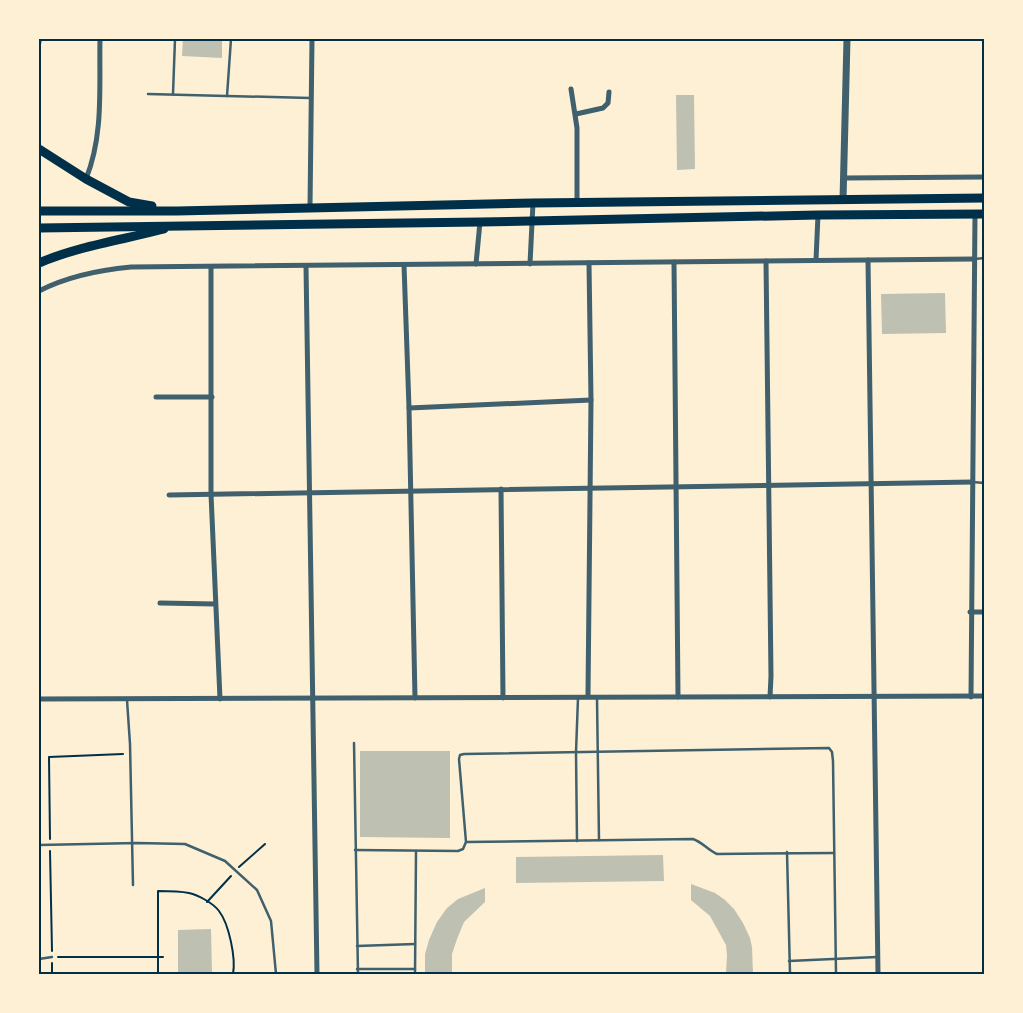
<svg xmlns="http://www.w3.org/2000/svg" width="1023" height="1013" font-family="'Roboto Condensed',sans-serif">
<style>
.building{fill:#bec0b2}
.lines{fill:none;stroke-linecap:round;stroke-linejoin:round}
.path{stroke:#003049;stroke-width:2}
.service{stroke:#3f606c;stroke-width:2.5}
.minor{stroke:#3f606c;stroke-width:5}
.tertiary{stroke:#3f606c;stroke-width:7}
.trunk{stroke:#003049;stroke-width:9}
.neatline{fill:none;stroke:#003049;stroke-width:2}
</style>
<rect width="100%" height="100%" fill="#fdf0d5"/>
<g class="building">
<path d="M183,39H222V58L182,56Z"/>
<path d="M676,95H694L695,169L677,170Z"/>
<path d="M945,293L946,333L882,334L881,294Z"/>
<path d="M360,751H450V838L360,837Z"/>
<path d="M663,855L664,881L516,883V857Z"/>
<path d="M691,884L715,893L725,900L734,909L743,923L750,938L752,947L753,974H726L727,955L726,945L710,916L691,900Z"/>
<path d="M485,888V902L464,922L457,939L452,954V974H425V954L429,940L437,922L447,908L458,899Z"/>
<path d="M211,929L212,973L178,974V930Z"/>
</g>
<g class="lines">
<g class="path">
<path d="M50,839L49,757L123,754"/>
<path d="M50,851L52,951"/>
<path d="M239,867L265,844"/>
<path d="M207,902L231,876"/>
<path d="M58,957H163"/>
<path d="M52,963V974"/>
<path d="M158,974V891C168,891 179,891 189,893C198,895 213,903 219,911C229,924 236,958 233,974"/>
</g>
<g class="service">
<path d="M148,94L310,98"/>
<path d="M173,94L175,39"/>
<path d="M227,96L231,39"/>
<path d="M975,259L984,258"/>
<path d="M973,482L984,483"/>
<path d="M597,698L599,840"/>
<path d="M127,700L130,744L133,885"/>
<path d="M354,743L358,974"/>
<path d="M577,841L576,752L578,698"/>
<path d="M466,842L693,839C702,842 708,850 717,854L834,853"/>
<path d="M39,845L137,843L185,844L225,861L257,890L271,921L276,974"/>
<path d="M355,850L458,851L463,849L466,842L459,759L460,755L464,754L829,748L832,752L833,761L836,974"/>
<path d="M787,852L790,974"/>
<path d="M357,946L415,944"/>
<path d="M39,959L52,957"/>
<path d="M789,961L877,957"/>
<path d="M357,969H415"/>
<path d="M415,974L416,852"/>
</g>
<g class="minor">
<path d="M39,42V39"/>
<path d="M571,89L577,128V202"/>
<path d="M576,114L603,108L608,103L609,92"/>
<path d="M844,178L984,177"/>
<path d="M86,179C104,134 99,86 100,39"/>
<path d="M310,207L312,39"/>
<path d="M816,260L818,215"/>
<path d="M868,260L878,974"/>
<path d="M766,261L771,676L770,697"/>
<path d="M674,262L678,697"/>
<path d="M476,264L480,222"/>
<path d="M530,264L533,203"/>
<path d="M404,265L409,408L415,698"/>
<path d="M306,266L317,974"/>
<path d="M211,267V494L220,699"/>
<path d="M39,291C68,276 99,270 131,267L974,259"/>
<path d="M156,397H212"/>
<path d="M409,408L591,400"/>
<path d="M501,489L503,698"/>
<path d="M169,495L973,482"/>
<path d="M160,603L215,604"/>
<path d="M970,612H984"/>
<path d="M588,695L591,400L589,263"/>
<path d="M971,697L975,214"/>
<path d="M39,699L984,696"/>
</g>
<path class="tertiary" d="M843,200L847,39"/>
<g class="trunk">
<path d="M39,149L86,179L129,202L152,206"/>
<path d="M39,211H177L533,203L984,198"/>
<path d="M39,228L480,222L818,215L984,214"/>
<path d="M39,263C79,246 122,240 164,229"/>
</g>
</g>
<rect width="1023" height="1013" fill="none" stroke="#fdf0d5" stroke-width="80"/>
<rect x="40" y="40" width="943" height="933" class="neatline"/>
</svg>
